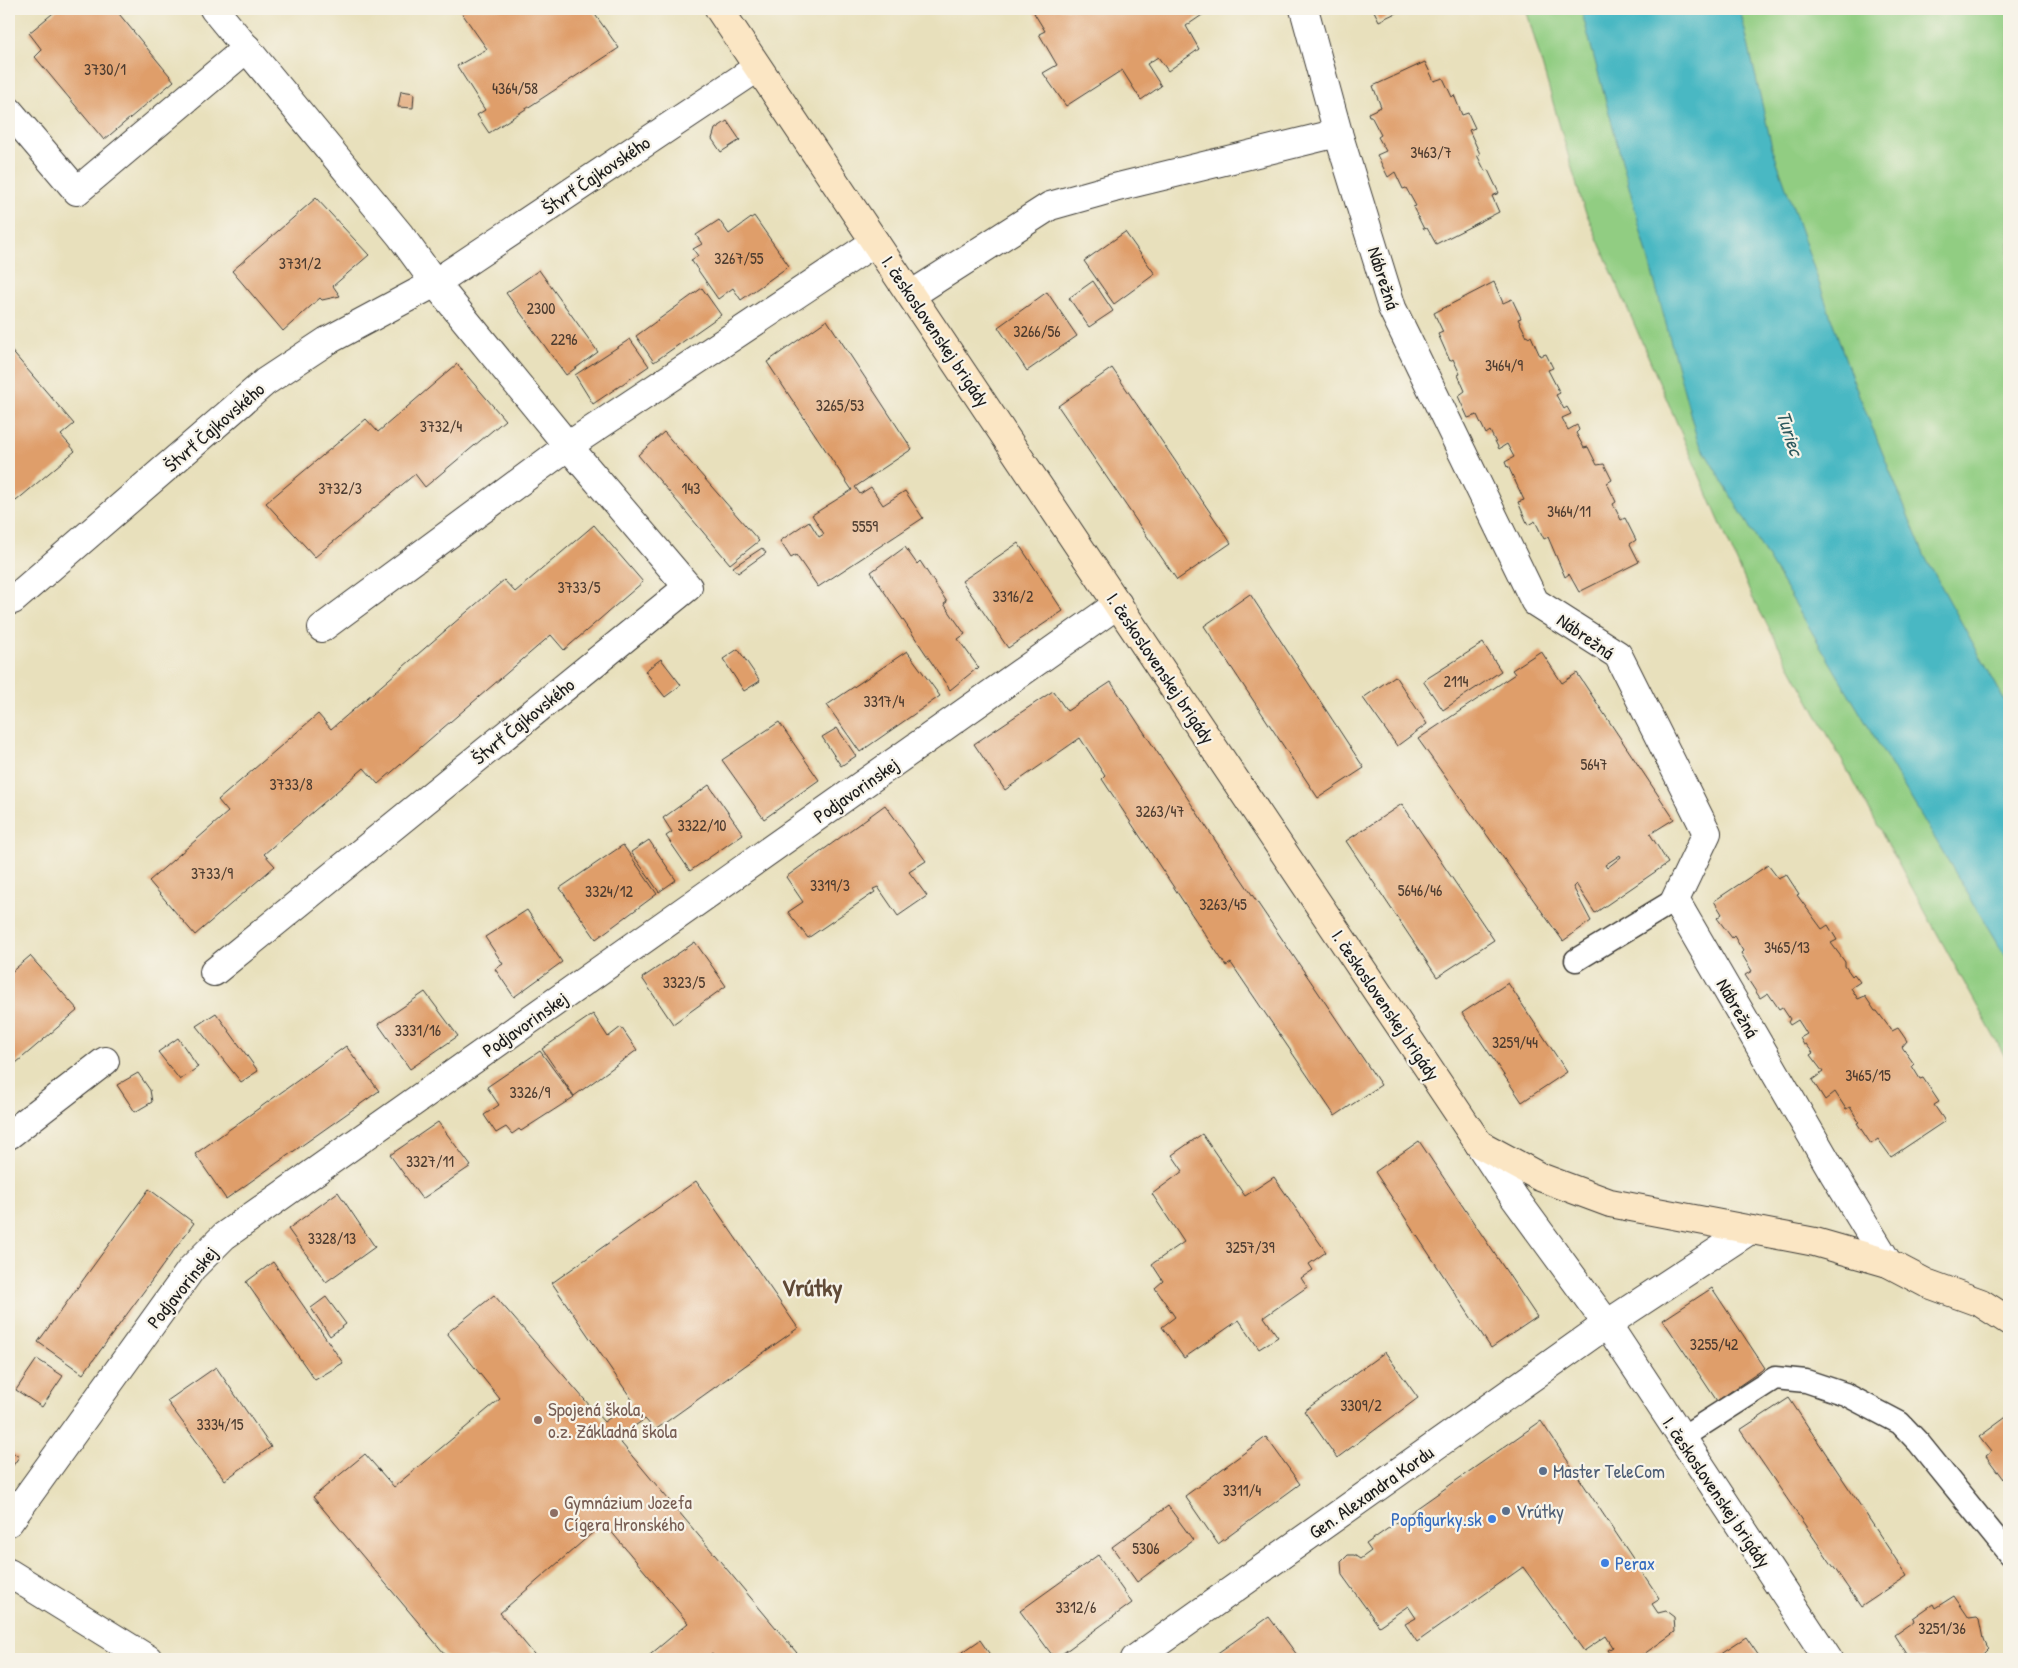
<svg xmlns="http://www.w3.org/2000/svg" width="2018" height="1668" font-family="'Patrick Hand',sans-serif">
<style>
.green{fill:#91cd82;stroke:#56744f}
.water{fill:#4ab8c3;stroke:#336a70}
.building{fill:#df9e6a;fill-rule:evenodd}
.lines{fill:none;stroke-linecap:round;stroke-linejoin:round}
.lane-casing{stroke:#3b3934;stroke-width:25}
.street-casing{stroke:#3b3934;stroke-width:30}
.secondary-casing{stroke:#3b3934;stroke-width:30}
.lane{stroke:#fff;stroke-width:22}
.street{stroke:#fff;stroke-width:28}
.secondary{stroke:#fbe6c4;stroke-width:28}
.education-dot{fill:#8d6e63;stroke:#f7f3e8;stroke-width:2}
.service-dot{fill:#5c6f8a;stroke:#f7f3e8;stroke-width:2}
.shop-dot{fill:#3f7fe0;stroke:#f7f3e8;stroke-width:2}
.labels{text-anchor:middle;stroke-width:4.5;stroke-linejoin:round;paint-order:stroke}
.number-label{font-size:16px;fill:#4d3c30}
.street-label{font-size:19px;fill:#1c1c1c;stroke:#f7f3e8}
.education-label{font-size:19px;fill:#785e54;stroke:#f7f3e8;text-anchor:start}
.service-label{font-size:19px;fill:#4e5e75;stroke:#f7f3e8;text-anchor:start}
.shop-label{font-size:19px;fill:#366cbe;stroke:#f7f3e8;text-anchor:end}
.water-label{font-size:20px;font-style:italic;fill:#2e5a5f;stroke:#f7f3e8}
.district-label{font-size:24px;font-weight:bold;fill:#604a37;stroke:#f7f3e8}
</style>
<rect width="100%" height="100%" fill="#f7f3e8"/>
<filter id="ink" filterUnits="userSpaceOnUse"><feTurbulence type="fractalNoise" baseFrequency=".02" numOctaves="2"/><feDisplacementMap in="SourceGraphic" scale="10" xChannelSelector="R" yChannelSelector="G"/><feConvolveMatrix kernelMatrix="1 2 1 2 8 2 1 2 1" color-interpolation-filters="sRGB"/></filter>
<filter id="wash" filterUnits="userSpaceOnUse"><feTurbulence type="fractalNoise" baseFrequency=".0096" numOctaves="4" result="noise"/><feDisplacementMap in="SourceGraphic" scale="20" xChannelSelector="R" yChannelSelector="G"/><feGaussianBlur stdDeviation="1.12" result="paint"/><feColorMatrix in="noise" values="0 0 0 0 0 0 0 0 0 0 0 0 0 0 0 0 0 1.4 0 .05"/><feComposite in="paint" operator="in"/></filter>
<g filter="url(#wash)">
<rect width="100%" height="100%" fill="#e8e0bc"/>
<path class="green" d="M1526,9H2009V1064L1752,597L1582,203Z"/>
<path class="water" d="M1581,9H1740L1772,147L1852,378L1925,557L2009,708V963L1697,439Z"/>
<g id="blocks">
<g class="building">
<path d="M58,9H115L174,81L104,140L35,57L42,50L29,33Z"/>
<path d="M459,9H591L619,48L489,133L477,115L485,110L457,66L487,49Z"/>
<path d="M1040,9H1211L1186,26L1199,49L1168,71L1158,57L1147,64L1161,86L1141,100L1122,70L1066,106L1043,73L1057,65L1039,34L1045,31L1034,13Z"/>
<path d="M1373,9H1404L1379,21Z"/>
<path d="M1425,62L1434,81L1443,78L1452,97L1454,95L1462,115L1468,113L1475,128L1469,130L1480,154L1477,155L1485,171L1488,170L1499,193L1492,196L1499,212L1436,244L1427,228L1424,229L1413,207L1416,206L1406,188L1403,189L1395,172L1388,177L1377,155L1386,151L1378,137L1381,135L1371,116H1369L1368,113L1381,107L1373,86Z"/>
<path d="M401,91L414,93L413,108L398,107Z"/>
<path d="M727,121L740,140L721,152L712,139L715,129Z"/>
<path d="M316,198L369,255L333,286L340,296L322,300L320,298L283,331L232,271Z"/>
<path d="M754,216L789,266L741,300L733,288L718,299L691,260L698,256L693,249L702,244L696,235L719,220L729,234Z"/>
<path d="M1125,232L1155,274L1114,304L1084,261Z"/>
<path d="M539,270L598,352L566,375L506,293Z"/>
<path d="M1093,281L1113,311L1089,327L1069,298Z"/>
<path d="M1494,282L1503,303L1512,299L1521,318L1518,319L1527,337L1531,336L1540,356L1546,354L1553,368L1548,370L1560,393L1556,395L1564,409L1567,407L1571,414L1562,418L1568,430L1577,425L1579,430L1576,433L1584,448L1588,447L1597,465L1604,464L1612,480L1607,483L1616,502L1613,504L1621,520L1625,518L1636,540L1630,544L1639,562L1579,592L1569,574L1565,577L1548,537L1544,539L1535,521L1528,525L1518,502L1524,500L1508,466L1507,467L1505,462L1514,457L1507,444L1499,449L1490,431L1486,434L1477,415L1468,418L1458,396L1465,391L1458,375L1460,374L1453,359L1450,361L1438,334L1443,332L1434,313Z"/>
<path d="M702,288L721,315L654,362L636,336Z"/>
<path d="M1047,292L1077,336L1027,371L998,327Z"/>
<path d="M827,320L912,449L855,487L860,494L871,487L883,505L905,491L923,518L818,587L796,555L791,558L780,541L809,521L819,537L824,534L812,515L852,490L767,362Z"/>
<path d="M630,339L649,366L593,404L575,375Z"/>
<path d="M9,348L74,424L61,435L75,451L16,501L9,493Z"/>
<path d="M457,364L505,420L425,487L415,474L315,557L266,503L366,419L378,432Z"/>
<path d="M1112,368L1231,543L1177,580L1058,406Z"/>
<path d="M664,432L759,541L730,564L638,455Z"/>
<path d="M594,525L643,582L564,650L551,635L378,784L364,768L264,854L275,866L195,935L149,881L228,812L218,800L318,714L331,729L504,580L515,592Z"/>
<path d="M1018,543L1063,611L1008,648L962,581Z"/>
<path d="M905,547L917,564L920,561L947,602L944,604L965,634L958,639L979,668L977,670L976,669L950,690L871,572Z"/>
<path d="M762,548L766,553L738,573L733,567Z"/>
<path d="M1250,594L1364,768L1318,798L1204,626Z"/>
<path d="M1483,643L1501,671L1443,710L1423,681Z"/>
<path d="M738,649L760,681L744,691L723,659Z"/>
<path d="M907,651L940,696L860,752L827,705Z"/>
<path d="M1541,651L1562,683L1577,673L1674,819L1650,834L1668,863L1595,913L1576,884L1573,887L1591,921L1563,941L1418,739L1515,674L1512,670ZM1620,855L1621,857L1607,868L1605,865Z"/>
<path d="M661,659L681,685L665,697L645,671Z"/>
<path d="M1395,676L1427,724L1397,746L1363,698Z"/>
<path d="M1111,682L1217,843L1381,1085L1335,1116L1231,963L1226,966L1102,779L1105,776L1080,738L1005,790L974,744L1053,691L1067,711Z"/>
<path d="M779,722L819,780L764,819L722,760Z"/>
<path d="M837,728L856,756L841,766L822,737Z"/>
<path d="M709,785L743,834L690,871L666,836L672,832L663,818Z"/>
<path d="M1402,804L1494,940L1437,977L1346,841Z"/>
<path d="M885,805L926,861L909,872L927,896L898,916L878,887L873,889L875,892L808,938L788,912L803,902L786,877Z"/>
<path d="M649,840L676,880L659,892L631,852Z"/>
<path d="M623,845L657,894L596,939L560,888Z"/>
<path d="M1768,865L1778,878L1786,874L1799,894L1797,895L1822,929L1828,925L1837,940L1831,943L1845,962V966L1852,976L1854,974L1860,982L1851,988L1858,999L1865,996L1875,1011H1877L1892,1031L1898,1028L1907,1041L1902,1047L1914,1064L1912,1066L1920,1079L1923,1078L1939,1102L1934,1105L1945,1121L1891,1157L1878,1139L1871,1144L1857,1123L1859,1122L1850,1107L1846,1109L1835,1092L1825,1100L1812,1080L1823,1072L1810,1055L1813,1053L1806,1044L1804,1045L1800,1038L1807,1034L1798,1020L1790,1025L1788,1022L1790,1019L1782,1007L1779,1009L1768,993L1760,998L1745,975L1752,971L1741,953L1743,951L1734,936L1732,938L1717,918L1722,914L1714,901Z"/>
<path d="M527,910L562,962L514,997L495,969L503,964L485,937Z"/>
<path d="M695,942L726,986L673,1024L642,978Z"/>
<path d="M30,956L78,1010L9,1069V974Z"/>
<path d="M1508,983L1567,1072L1522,1102L1462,1013Z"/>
<path d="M425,992L458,1036L410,1069L378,1024Z"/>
<path d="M216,1013L258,1071L241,1082L196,1026Z"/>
<path d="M593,1014L608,1037L621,1027L637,1050L574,1096L542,1049Z"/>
<path d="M178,1038L198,1067L180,1080L158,1052Z"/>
<path d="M346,1046L379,1091L226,1199L195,1154Z"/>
<path d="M540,1051L574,1097L521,1131L519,1129L512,1134L506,1127L496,1133L484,1115L499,1105L487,1087Z"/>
<path d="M138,1073L150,1090L152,1102L135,1112L117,1085Z"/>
<path d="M438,1122L471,1166L422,1199L390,1155Z"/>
<path d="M1202,1134L1245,1196L1274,1177L1326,1252L1309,1264L1313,1270L1301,1278L1307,1287L1264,1317L1278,1337L1259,1349L1239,1320L1184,1358L1162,1327L1175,1317L1155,1288L1163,1281L1152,1264L1184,1242L1152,1194L1183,1171L1172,1155Z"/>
<path d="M1419,1141L1537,1317L1491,1348L1375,1172Z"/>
<path d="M696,1181L798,1328L655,1430L645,1419L617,1438L802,1659H716L712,1654L706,1659H645L688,1623L604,1523L500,1613L538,1659H449L313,1497L365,1454L394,1487L500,1399L447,1333L494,1295L604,1422L633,1401L552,1283Z"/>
<path d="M149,1189L194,1223L83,1374L38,1342Z"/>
<path d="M338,1192L375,1247L326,1282L288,1229Z"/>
<path d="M273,1262L343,1363L315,1380L246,1282Z"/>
<path d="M1712,1288L1765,1368L1717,1401L1663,1320Z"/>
<path d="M326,1297L346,1324L330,1336L311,1308Z"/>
<path d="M1385,1352L1418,1398L1337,1458L1304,1411Z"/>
<path d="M37,1359L63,1376L42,1407L16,1390Z"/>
<path d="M216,1367L271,1447L225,1480L167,1401Z"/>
<path d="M1789,1398L1907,1576L1861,1607L1740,1430Z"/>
<path d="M2009,1415V1478L2007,1475L2003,1479L1986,1456L1991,1452L1979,1437Z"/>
<path d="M1541,1421L1660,1599L1652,1604L1658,1613L1666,1611L1674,1617L1675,1632L1637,1659H1614L1608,1650L1613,1647L1606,1636L1584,1651L1523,1567L1417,1642L1405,1624L1416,1618L1408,1606L1379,1626L1342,1575L1341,1562L1348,1555H1354L1360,1559L1371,1551L1366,1544Z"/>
<path d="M1266,1437L1300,1484L1218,1544L1185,1496Z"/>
<path d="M9,1450L19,1457L9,1471Z"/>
<path d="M1168,1506L1193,1540L1137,1582L1112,1547Z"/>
<path d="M1098,1555L1132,1603L1055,1659L1020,1611Z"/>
<path d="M1954,1596L1969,1618L1977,1617L1979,1619L1983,1639L1987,1648L1982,1653L1987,1659H1909L1894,1635L1914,1621L1913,1618L1933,1604L1935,1608Z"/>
<path d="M1269,1617L1300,1659H1209Z"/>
<path d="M1746,1637L1761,1659H1712Z"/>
<path d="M980,1640L993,1659H953Z"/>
</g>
</g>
</g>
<g filter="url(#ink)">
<use href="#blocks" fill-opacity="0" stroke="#3b3934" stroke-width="1"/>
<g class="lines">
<g class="lane-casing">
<g id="lane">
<path d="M1576,960L1675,900"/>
<path d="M1681,1438L1775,1378L1806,1381L1845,1394L1900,1423L1919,1443L2009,1554"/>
</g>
</g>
<g class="street-casing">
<g id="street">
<path d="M1304,9L1338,133L1392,308L1535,602L1618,655L1707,833L1675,900L1834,1174L1888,1263"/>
<path d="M9,111L77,191L247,48"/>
<path d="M911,295L1050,206L1114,188L1338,133"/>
<path d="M13,600L265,382L327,341L435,283L757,68"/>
<path d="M322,628L568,446L875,242"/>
<path d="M214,972L688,587L568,446L435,283L400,235L214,9"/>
<path d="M9,1135L105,1061"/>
<path d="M1479,1144L1514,1197L1607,1324L1828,1659"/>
<path d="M9,1522L192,1268L224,1236L1118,604"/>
<path d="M9,1573L148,1659"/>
<path d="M1135,1659L1607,1324L1750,1230"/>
</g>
</g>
<g class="secondary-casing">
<path id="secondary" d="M719,9L1479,1144L1540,1177L1610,1203L1815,1242L1888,1263L1926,1283L1981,1303L2009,1321"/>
</g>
<use href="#lane" class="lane"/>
<use href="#street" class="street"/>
<use href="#secondary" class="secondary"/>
</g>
</g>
<g class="education-dot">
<circle cx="538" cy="1420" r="5"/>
<circle cx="554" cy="1513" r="5"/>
</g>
<g class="service-dot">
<circle cx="1543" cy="1471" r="5"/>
<circle cx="1506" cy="1511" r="5"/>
</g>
<g class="shop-dot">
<circle cx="1492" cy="1519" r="5"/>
<circle cx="1605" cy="1563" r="5"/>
</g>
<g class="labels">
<g class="number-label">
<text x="105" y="75">3730/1</text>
<text x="515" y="94">4364/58</text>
<text x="1431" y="158">3463/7</text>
<text x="739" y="264">3267/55</text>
<text x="300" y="269">3731/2</text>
<text x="541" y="314">2300</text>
<text x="1037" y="337">3266/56</text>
<text x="564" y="345">2296</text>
<text x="1504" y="371">3464/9</text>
<text x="840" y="411">3265/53</text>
<text x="441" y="432">3732/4</text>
<text x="340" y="494">3732/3</text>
<text x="691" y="494">143</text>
<text x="1569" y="517">3464/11</text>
<text x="865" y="532">5559</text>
<text x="579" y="593">3733/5</text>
<text x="1013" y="602">3316/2</text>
<text x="1456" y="687">2114</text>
<text x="884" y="707">3317/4</text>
<text x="1594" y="770">5647</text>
<text x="291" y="790">3733/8</text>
<text x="1160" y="817">3263/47</text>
<text x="702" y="831">3322/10</text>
<text x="212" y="879">3733/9</text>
<text x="830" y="891">3319/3</text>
<text x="1420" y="896">5646/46</text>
<text x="609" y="897">3324/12</text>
<text x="1223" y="910">3263/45</text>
<text x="1787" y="953">3465/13</text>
<text x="684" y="988">3323/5</text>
<text x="418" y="1036">3331/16</text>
<text x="1515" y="1048">3259/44</text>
<text x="1868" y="1081">3465/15</text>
<text x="530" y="1098">3326/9</text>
<text x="430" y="1167">3327/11</text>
<text x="332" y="1244">3328/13</text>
<text x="1250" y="1253">3257/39</text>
<text x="1714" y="1350">3255/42</text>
<text x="1361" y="1411">3309/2</text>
<text x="220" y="1430">3334/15</text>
<text x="1242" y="1496">3311/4</text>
<text x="1146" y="1554">5306</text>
<text x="1076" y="1613">3312/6</text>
<text x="1942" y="1634">3251/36</text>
</g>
<g class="street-label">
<text transform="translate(596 175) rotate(-34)" y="7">Štvrť Čajkovského</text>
<text transform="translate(1384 278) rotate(72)" y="7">Nábrežná</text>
<text transform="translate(936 331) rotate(56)" y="7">I. československej brigády</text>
<text transform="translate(214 427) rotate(-41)" y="7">Štvrť Čajkovského</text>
<text transform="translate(1586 636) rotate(35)" y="7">Nábrežná</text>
<text transform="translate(1161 668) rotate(56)" y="7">I. československej brigády</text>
<text transform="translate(523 721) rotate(-39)" y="7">Štvrť Čajkovského</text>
<text transform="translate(856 790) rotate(-35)" y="7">Podjavorinskej</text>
<text transform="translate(1386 1005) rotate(56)" y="7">I. československej brigády</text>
<text transform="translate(1738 1008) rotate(60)" y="7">Nábrežná</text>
<text transform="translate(525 1024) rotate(-35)" y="7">Podjavorinskej</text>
<text transform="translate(182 1287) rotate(-51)" y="7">Podjavorinskej</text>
<text transform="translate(1371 1492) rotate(-35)" y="7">Gen. Alexandra Kordu</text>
<text transform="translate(1717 1492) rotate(56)" y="7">I. československej brigády</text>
</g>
<g class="education-label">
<text x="548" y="1416">Spojená škola,<tspan x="548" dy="22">o.z. Základná škola</tspan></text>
<text x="564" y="1509">Gymnázium Jozefa<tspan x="564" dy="22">Cígera Hronského</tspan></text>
</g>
<g class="service-label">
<text x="1553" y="1478">Master TeleCom</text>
<text x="1516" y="1518">Vrútky</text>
</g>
<g class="shop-label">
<text x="1482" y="1526">Popfigurky.sk</text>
<text x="1615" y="1570" text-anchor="start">Perax</text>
</g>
<g class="water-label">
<text transform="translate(1790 433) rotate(72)" y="7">Turiec</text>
</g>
<g class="district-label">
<text x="812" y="1296">Vrútky</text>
</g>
</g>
<rect width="2018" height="1668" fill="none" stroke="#f7f3e8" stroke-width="30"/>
</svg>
